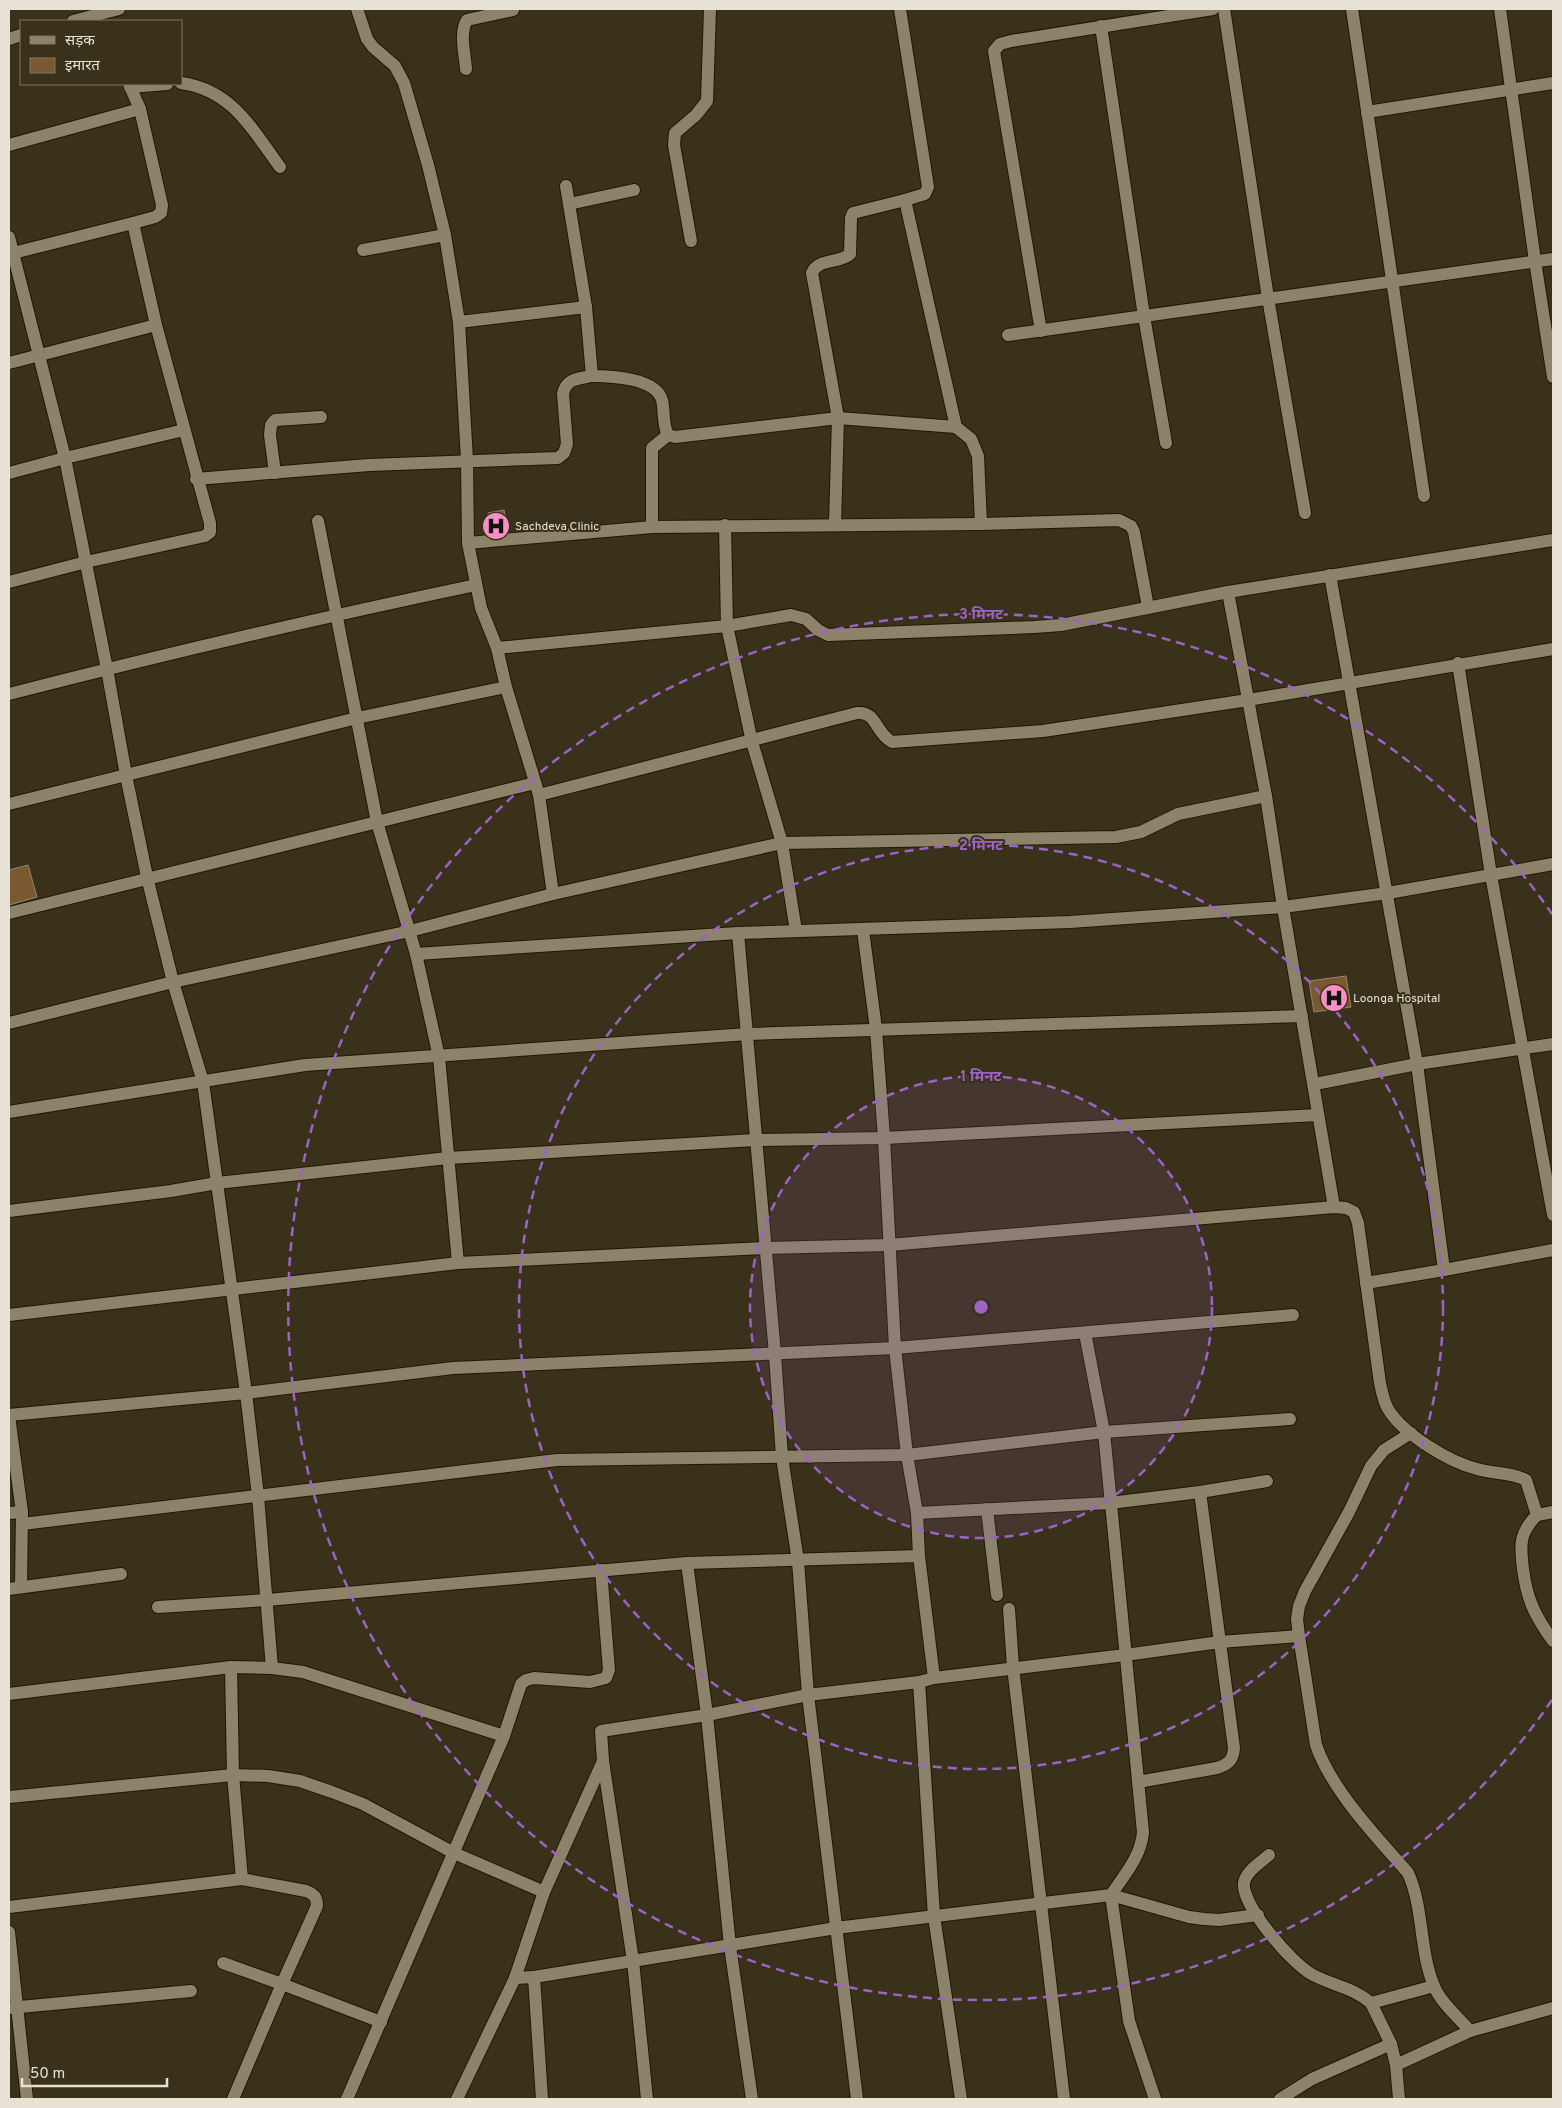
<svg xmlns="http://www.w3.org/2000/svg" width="1562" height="2108" font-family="Overpass,'Noto Sans Devanagari',sans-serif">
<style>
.building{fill:#7a5832;stroke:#978470}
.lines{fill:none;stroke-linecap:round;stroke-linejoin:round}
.minor-casing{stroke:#211804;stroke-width:14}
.minor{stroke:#8d836b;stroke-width:12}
.ring{fill:none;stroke:#9b63c6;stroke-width:2.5;stroke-dasharray:9 6}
.labels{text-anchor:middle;stroke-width:4;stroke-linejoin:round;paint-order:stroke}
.poi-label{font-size:12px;fill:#e7e2d5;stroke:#3a311b;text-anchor:start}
.centre{fill:#9b63c6;stroke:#3a311b;stroke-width:2.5}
.ring-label{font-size:15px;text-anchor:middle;font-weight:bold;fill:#9b63c6;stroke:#3a311b;stroke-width:4;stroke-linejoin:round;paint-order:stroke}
</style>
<rect width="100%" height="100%" fill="#3a311b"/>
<g class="building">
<path d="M504,510L509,535L493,538L488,513Z"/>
<path d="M28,865L37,897L9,905V870Z"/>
<path d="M1346,976L1351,1007L1314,1012L1309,981Z"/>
</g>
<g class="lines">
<g class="minor-casing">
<g id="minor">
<path d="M357,9L367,39L373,47L395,66L404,83L428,165L445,235L459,322L467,460L468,543L481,608L497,648L506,687L539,795L553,894"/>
<path d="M900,9L928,187L925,194L905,200L956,427L971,439L978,456L981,524"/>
<path d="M1224,9L1268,298L1305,513"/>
<path d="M1352,9L1424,496"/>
<path d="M1500,9L1535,261L1553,377"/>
<path d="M73,21L119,9"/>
<path d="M1101,26L1144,316L1166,443"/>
<path d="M9,39L21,35"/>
<path d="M466,69C465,54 459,33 467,20L513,10"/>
<path d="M181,83C232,90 252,129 280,167"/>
<path d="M130,87L167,84"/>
<path d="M1367,112L1553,83"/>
<path d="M9,145L140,109"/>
<path d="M569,204L634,190"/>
<path d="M9,237L65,458L107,669L126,775L147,877L173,982L203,1082L246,1393L258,1496L272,1668"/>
<path d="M691,241L674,145L675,133L696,115L707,101L710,9"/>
<path d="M363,250L445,235"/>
<path d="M9,254L133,223"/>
<path d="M586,307L592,376C611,376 656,378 662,400C665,412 662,424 668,435L675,437L838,418L956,427"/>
<path d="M459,322L586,307L566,186"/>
<path d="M1041,331L994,51L1000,44L1011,41L1213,9"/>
<path d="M1008,335L1553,259"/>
<path d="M9,363L156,325"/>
<path d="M9,473L65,458L184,430"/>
<path d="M275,473L270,435L271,425L275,420L321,417"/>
<path d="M196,479L369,465L558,458L564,453L567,444L563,394C566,378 578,379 592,376"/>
<path d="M725,525L727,626L752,742L782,843L796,931"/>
<path d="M835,525L838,418L812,273C818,258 839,264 850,254L851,218L853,213L905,200"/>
<path d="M652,527V448L668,435"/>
<path d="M468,543L652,527L981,524L1119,520L1131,526L1134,532L1148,607"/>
<path d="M1330,575L1417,1064L1444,1270L1553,1250"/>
<path d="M9,582L86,562L205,536L210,532V523L156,325L133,223L155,217L161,213L162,205L140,109L129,84"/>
<path d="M1228,592L1266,796L1283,907L1334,1207"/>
<path d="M497,648L727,626L791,615L806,619L818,630L828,635L1034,627L1061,625L1228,592L1553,540"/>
<path d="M1458,663L1491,875L1553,1215"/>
<path d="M9,694C164,654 319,618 476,585"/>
<path d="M539,795L857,713C877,711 875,733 892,742L1043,731L1248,700L1553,649"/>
<path d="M9,804L357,718L506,687"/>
<path d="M9,913L535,783"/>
<path d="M863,930L876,1029L884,1138L895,1348L907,1455L917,1513L919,1556L934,1678"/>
<path d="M738,933L775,1354L782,1457L798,1561L808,1695L857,2099"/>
<path d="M416,954L738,933L1070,922L1283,907L1388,893L1553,864"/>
<path d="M9,1023L173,982L410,931L553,894L782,843L1116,837L1141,832L1178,814L1266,796"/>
<path d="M1315,1084L1417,1064L1553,1044"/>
<path d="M9,1112L305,1065L748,1034L1302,1016"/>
<path d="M9,1211L171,1191L217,1183L448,1158L755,1140L884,1138L1318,1115"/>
<path d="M458,1263L765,1248L889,1245L1334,1207L1346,1208L1354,1212L1358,1223L1380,1383C1382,1392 1383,1400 1388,1409C1403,1434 1449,1462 1477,1469C1493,1474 1510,1472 1526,1480L1537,1515L1553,1512"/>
<path d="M1366,1283L1444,1270"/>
<path d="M9,1315L458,1263L439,1057L416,954L377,822L318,521"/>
<path d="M1085,1333L1104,1432L1143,1832C1141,1857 1124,1875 1111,1895L1129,2021L1155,2099"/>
<path d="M9,1415L246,1393L453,1368L895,1348L1293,1315"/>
<path d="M9,1416L22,1512L21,1587"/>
<path d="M1411,1433L1384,1450L1371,1466L1349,1512L1305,1591L1299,1606L1297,1619L1299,1636L1316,1745C1332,1791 1376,1836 1408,1873C1424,1908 1419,1950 1434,1986C1441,2003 1458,2017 1470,2031L1553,2008"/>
<path d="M987,1509L997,1595"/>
<path d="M9,1513L22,1512"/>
<path d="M917,1513L1110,1503L1200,1492L1267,1481"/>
<path d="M1537,1515C1519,1533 1520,1545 1523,1569C1527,1600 1535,1616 1553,1641"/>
<path d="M22,1524L557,1460L907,1455L1104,1432L1290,1419"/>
<path d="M687,1563L707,1715L730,1946L752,2099"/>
<path d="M9,1589L121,1574"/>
<path d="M158,1607L267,1600L687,1563L919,1556"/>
<path d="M1009,1609L1013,1667L1064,2099"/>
<path d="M231,1667L233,1775L242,1879"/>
<path d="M919,1682L934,1916L961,2099"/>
<path d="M9,1694L231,1667L272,1668L303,1672L504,1736"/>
<path d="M1138,1782L1217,1768C1229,1764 1233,1760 1234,1748L1200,1492"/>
<path d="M9,1797L233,1775L268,1776L300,1781L332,1792L363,1804L454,1853L544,1892"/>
<path d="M1269,1855C1261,1862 1246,1871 1244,1883C1241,1905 1293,1965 1313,1975C1334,1986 1352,1987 1371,2003L1434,1986"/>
<path d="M9,1907L242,1879L306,1891C314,1894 317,1897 317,1906L282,1984L381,2022"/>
<path d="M9,1932L27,2099"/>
<path d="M223,1963L282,1984L233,2099"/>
<path d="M534,1977L542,2099"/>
<path d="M515,1978L534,1977L836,1928L1111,1895L1189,1917L1204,1919L1219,1920L1258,1915"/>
<path d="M1371,2003L1391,2044L1396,2065"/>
<path d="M9,2008L191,1991"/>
<path d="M347,2099L504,1736L521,1684L526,1680L534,1678L590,1682L606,1678L609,1670L601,1570"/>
<path d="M457,2099L515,1978L544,1892L603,1761"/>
<path d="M647,2099L633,1961L603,1761L601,1731L707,1715L808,1695L919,1682L934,1678L1125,1655L1220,1642L1299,1636"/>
<path d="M1280,2099L1312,2079L1391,2044"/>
<path d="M1399,2099L1396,2065L1470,2031"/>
</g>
</g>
<use href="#minor" class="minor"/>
</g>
<circle cx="981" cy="1307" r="231" fill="#9b63c6" fill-opacity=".12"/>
<g class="ring">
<circle cx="981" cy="1307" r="231"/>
<circle cx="981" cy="1307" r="462"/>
<path d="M1552 1700A693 693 0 1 1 1552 914"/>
</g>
<defs>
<g id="hospital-disc" transform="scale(1.4375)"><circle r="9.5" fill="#fb8fc4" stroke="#3a311b"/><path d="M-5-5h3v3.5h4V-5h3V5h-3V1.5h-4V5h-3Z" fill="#111"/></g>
</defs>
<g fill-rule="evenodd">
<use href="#hospital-disc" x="496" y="526"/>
<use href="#hospital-disc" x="1334" y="998"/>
</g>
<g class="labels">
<g class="poi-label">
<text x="515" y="530">Sachdeva Clinic</text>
<text x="1353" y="1002">Loonga Hospital</text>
</g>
</g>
<circle cx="981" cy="1307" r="8" class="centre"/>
<g class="ring-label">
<text x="981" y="619">3 मिनट</text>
<text x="981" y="850">2 मिनट</text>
<text x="981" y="1081">1 मिनट</text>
</g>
<rect width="1562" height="2108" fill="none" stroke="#e7e2d5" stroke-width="20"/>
<rect x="20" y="20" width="162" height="65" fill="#3a311b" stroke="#7f7865"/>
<rect x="30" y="36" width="25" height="8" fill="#8d836b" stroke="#7f7865"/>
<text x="65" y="45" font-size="15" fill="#e7e2d5">सड़क</text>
<rect x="30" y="58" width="25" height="15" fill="#7a5832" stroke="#7f7865"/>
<text x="65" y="70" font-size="15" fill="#e7e2d5">इमारत</text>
<path d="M22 2078v8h145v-8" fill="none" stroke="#e7e2d5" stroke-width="2.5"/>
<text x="30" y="2078" font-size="15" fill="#e7e2d5" stroke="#3a311b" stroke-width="4" paint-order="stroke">50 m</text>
</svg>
